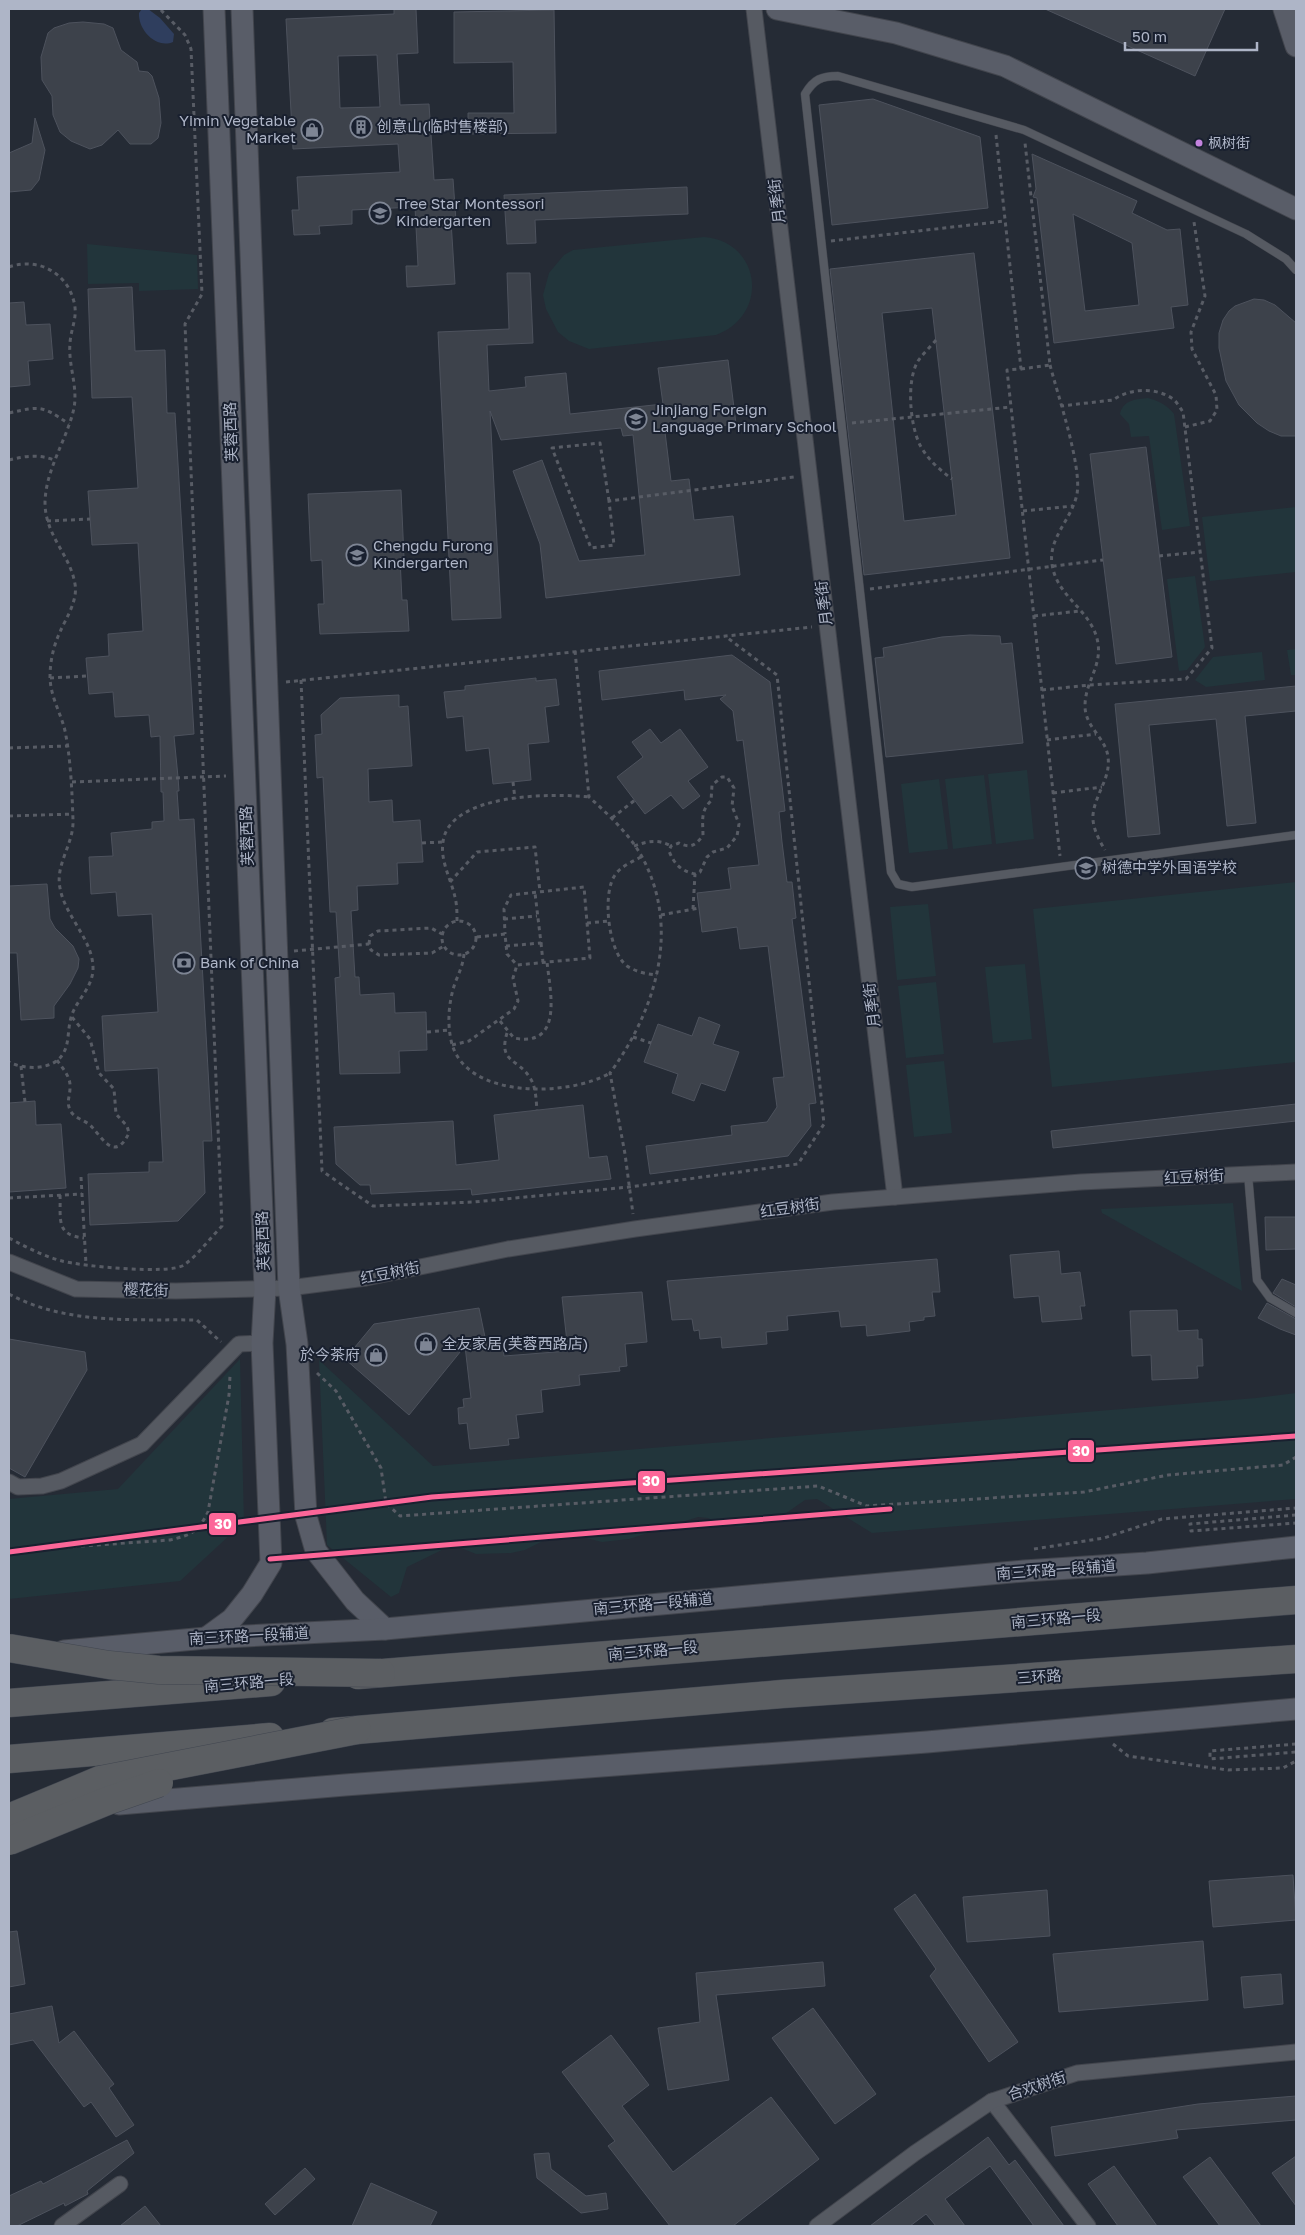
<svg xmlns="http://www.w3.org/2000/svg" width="1305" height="2235" font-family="'Golos Text','Noto Sans SC',sans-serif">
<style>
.green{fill:#22353b}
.water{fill:#2f3e5e}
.building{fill:#3d424b;stroke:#4d525d;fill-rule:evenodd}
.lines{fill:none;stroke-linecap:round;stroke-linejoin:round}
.lane-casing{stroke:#42454d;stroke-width:9}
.street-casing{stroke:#42454d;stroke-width:17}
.secondary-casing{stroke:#42454d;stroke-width:23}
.highway-casing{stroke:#424751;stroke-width:29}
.path{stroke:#585c65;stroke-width:3;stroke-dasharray:4 4;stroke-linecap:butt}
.lane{stroke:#565a62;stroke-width:8}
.street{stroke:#565a62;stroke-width:15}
.secondary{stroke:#595d68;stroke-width:21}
.highway{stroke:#5b5e62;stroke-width:28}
.highway-bridge-casing{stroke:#424751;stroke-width:29;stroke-linecap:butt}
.highway-bridge{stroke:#5b5e62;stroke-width:28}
.metro-1-casing{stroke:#19202f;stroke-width:9}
.metro-1{stroke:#fc6698;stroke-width:5}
.bus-dot{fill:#c483df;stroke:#19202f;stroke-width:2}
.labels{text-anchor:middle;stroke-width:4;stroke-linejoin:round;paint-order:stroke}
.bus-label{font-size:14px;fill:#aeb5c7;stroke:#19202f;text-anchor:start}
.poi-label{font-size:15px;fill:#aeb5c7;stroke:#19202f;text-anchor:start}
.street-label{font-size:15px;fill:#aeb5c7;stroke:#19202f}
.line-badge{stroke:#19202f;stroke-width:2}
.badge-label{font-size:14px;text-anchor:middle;font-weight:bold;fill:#fff}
</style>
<rect width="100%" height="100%" fill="#252b35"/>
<g class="green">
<path d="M704,237C760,241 771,314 716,335L589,349L569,341L558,332L546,309L543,295L549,273L564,255L573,250Z"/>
<path d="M87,244L197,255L198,289L139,291V283L88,284Z"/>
<path d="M1148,398C1159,401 1167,405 1174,414L1190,526L1162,530L1149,436L1131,437L1129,424L1120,414C1123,400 1136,399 1148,398Z"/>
<path d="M1296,507V572L1210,581L1202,517Z"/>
<path d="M1195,576L1205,647L1187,670L1179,671L1167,579Z"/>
<path d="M1296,649V675H1291L1287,650Z"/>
<path d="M1262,652L1265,680L1206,687L1195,680L1213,657Z"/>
<path d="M1027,770L1034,839L996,844L988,774Z"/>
<path d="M984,775L992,844L953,849L945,779Z"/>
<path d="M939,779L948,849L909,853L901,784Z"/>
<path d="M1296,882V1062L1052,1087L1033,909Z"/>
<path d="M928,904L936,976L897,980L890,907Z"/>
<path d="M1025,964L1032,1039L993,1043L985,967Z"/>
<path d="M936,982L944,1054L906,1058L898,986Z"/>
<path d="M944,1061L952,1133L914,1137L906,1065Z"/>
<path d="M1233,1203L1242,1291L1102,1213L1101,1209Z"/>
<path d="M240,1359L244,1522L180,1581L9,1599V1499L118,1489Z"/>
<path d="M319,1360L433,1466L1256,1398L1296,1393V1499L872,1533L817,1499L805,1500L782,1516L741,1527L724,1525L708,1518L698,1517L629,1539L602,1542L570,1534L553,1536L525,1550L511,1553L476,1554L456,1546L448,1547L407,1567L399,1593L391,1597L327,1545Z"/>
</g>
<path class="water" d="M142,9H148L160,18L174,34L173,42C156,49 138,30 139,13Z"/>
<g class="building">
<path d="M394,9H416L418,53L397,54L400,105L429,104L434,180L453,179L456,221H451L455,284L407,287L406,266H418L415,207L352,210V224L319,226L320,234L294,235L292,210H299L297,177L400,172L398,144L293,149L286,19L394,14ZM377,55L380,107L340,108L338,56Z"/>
<path d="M1045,9H1225L1195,76Z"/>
<path d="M554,10L556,133L468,134V113H514L513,62L454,63V12Z"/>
<path d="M83,22L104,24L113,28L121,50L137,62L139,71L148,72L152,76L159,98L161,123L158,138L151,144H130L118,130L102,145L90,149L71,141L60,132L53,115L52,96L42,80L41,57L48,33L54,28L69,23Z"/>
<path d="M873,99L980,137L988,208L832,225L819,105Z"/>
<path d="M35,118L45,150L39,180L31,190L9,192V153L32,143Z"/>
<path d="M1032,154L1137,201L1132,213L1167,230L1180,229L1188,305L1171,307L1174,328L1054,343L1037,198L1033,197L1036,189ZM1073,214L1132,243L1139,305L1085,311Z"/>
<path d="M687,187L688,214L535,220L536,243L507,244L504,195Z"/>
<path d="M974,253L1010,558L864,575L830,269ZM932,308L956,515L904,521L882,313Z"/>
<path d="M507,273H530L533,343L487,345L489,391L526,387L525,377L566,373L570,414L663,404L658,368L728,360L736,424L665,432L671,481L689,479L694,520L733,516L740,575L546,598L540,544L513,471L542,460L579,561L645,555L633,435L623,436L621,428L501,440L490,411L501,618L452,620L438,332L509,329Z"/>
<path d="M132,287L135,351L165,350L167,413H175L194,734L174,736L178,777L179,791H177L179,820L194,819L212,1141H203L205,1193L178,1221L90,1225L88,1174L149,1172V1162H163L158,1068L105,1071L102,1016L158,1012L152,914L118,916L116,892L91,894L89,857L113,856L111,833L152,829V822L164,821L163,792H161L160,736L151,737L149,715L115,717L113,692L89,694L86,658L109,656L108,634L143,631L138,543L92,545L88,491L138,488L132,397L92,398L88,289Z"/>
<path d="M1254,299L1264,300L1275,305L1296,323V436H1281L1269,431L1257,423L1239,405L1226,381L1219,348V333L1223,320L1229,311L1235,306Z"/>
<path d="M24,302L26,325L50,324L53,359L28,361L30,385L9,387V303Z"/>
<path d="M1146,447L1172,657L1116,664L1090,454Z"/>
<path d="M401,490L404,558H400L402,600H407L409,631L320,634L318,604H324L322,560L311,561L308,494Z"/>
<path d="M970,635L1000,636L1001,644L1012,643L1023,743L886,757L875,658L884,657L883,648L942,637Z"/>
<path d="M732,655L770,682L785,811L779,812L782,842L787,882H792L796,918L792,919L816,1103L809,1104L811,1126L788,1156L650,1174L646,1146L732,1135L731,1126L767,1122L777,1107L773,1078L784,1077L768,946L740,949L737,927L702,932L697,893L731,889L728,868L759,865L743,740L737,741L733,711L720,699L726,695L685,700L684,690L602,700L599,671Z"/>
<path d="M536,678V681L556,679L559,705L545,707L549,742L528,744L531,780L493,784L489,748L466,751L463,716L447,718L444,692L465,690V686Z"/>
<path d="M1296,686V711L1245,716L1256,823L1227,826L1216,719L1149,725L1160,834L1128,837L1115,704Z"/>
<path d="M399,695V707L408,706L412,766L368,769L369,802L392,800L393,822L420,820L423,862L397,863L398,884L357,886L358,910L351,911L355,977H359L360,995L394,993L395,1013L426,1012L427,1050L399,1051L400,1073L340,1074L335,978L340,977L336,912H330L323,777L317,778L315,735L322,734L321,715L340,698Z"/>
<path d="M650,729L661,743L680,729L708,767L688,781L700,796L683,809L671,795L645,814L617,777L643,757L632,742Z"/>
<path d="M47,884L50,919L55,928L73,946L79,959L78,968L70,984L54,1006V1018L21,1020L17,953H9V886Z"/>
<path d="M699,1017L720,1025L713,1044L739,1052L725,1091L701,1083L694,1101L672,1093L678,1074L644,1062L658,1024L692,1036Z"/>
<path d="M35,1101L36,1125L61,1124L66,1188L9,1192V1103Z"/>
<path d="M1296,1104V1121L1053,1148L1051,1131Z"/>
<path d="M583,1105L589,1158L607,1156L611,1179L472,1195L471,1189L371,1194L370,1185H360L336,1164L334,1127L453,1121L456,1165L499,1160L494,1115Z"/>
<path d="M1265,1217H1296V1249L1266,1250Z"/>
<path d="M1059,1251L1061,1274L1080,1272L1085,1306H1080L1082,1319L1042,1322L1039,1296L1014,1298L1010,1255Z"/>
<path d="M937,1259L940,1292H932L935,1316L924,1317V1320L909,1322L910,1331L867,1336L866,1325L841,1327L839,1311L787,1316L788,1330L766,1332L767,1344L722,1348L721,1337L700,1339L699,1330L694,1331L692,1319L672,1320L667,1281Z"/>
<path d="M1282,1279L1296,1285V1307L1273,1293Z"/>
<path d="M642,1292L647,1342L625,1344L627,1366L619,1367L620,1371L579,1375L580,1385L541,1390L543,1412L516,1415L519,1438L508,1439L509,1445L470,1449L467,1423L459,1424L458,1408L464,1407L463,1399L471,1398L465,1346L409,1415L345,1359L374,1324L479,1308L486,1342L502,1340L504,1356L568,1351L562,1297Z"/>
<path d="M1267,1303L1296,1319V1335L1280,1329L1258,1318Z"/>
<path d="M1177,1310L1178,1331L1198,1330V1339H1202L1203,1366H1197L1198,1378L1152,1380L1151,1355L1132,1356L1130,1311Z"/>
<path d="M9,1339L85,1352L87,1370L25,1477L9,1468Z"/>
<path d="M1293,1875L1296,1920L1213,1927L1209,1881Z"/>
<path d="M1047,1890L1050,1936L967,1942L963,1897Z"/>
<path d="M915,1894L1018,2042L989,2062L930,1976L936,1969L894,1909Z"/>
<path d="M17,1931L25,1984L9,1987V1932Z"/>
<path d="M1203,1941L1208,2000L1059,2012L1053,1954Z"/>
<path d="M823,1962L825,1986L716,1995L729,2080L668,2090L658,2028L700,2022L696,1973Z"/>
<path d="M1281,1974L1283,2004L1244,2008L1241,1977Z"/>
<path d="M52,2006L59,2043L74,2031L114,2084L109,2088L134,2125L116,2137L91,2102L84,2107L33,2040L9,2045V2014Z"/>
<path d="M813,2008L876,2094L835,2124L772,2038Z"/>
<path d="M611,2035L649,2085L622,2106L673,2172L771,2097L819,2159L733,2226H670L608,2146L615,2141L562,2072Z"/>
<path d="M1296,2096V2120L1176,2130L1178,2138L1055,2156L1051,2127L1198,2104Z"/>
<path d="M988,2137L1009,2165L1015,2160L1064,2226H1034L990,2166L945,2199L965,2226H936L926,2214L910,2226H870Z"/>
<path d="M127,2140L134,2153L87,2191L88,2194L65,2206L64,2203L17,2226H9V2196L41,2181L43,2184Z"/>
<path d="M549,2153L551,2169L586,2196L606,2193L608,2209L581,2213L537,2178L534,2154Z"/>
<path d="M1296,2156V2206L1272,2173Z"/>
<path d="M1210,2157L1261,2226H1220L1183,2177Z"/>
<path d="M1114,2166L1157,2226H1118L1088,2184Z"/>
<path d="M305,2168L315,2179L275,2215L265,2204Z"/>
<path d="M371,2183L437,2212L430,2226H352Z"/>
<path d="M145,2206L161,2226H120Z"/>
</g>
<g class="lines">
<g class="lane-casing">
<g id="lane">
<path d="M1296,270L1286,259L1246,234L1024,130L838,76C822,76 814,79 805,94L891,872L898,884L912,887L1296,835"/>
<path d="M1248,1174L1257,1280L1270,1298L1296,1313"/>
</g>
</g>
<g class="street-casing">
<g id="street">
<path d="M754,9L895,1197"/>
<path d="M9,1262L76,1289L176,1291L289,1288L366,1278L508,1249L635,1229L833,1202L1081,1182L1296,1172"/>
<path d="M9,1482L18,1487L42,1486L61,1481L142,1444L239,1344L262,1343"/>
<path d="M992,2101L1088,2226"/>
<path d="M62,2226L120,2184"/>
<path d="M817,2226L915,2153L992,2101L1077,2073L1296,2052"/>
</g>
</g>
<g class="secondary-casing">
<g id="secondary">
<path d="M242,9L289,1288L297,1344L306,1516L316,1551L355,1601L385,1629"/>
<path d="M777,9L896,33L1005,66L1296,209"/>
<path d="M1284,9L1296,46"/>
<path d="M206,1638L232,1619L252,1594L271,1563L262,1343L265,1289L214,9"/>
<path d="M64,1651L206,1638L385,1629L1024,1571L1147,1563L1296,1547"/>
<path d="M119,1804L345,1785L927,1742L1296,1709"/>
</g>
</g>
<g class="highway-casing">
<g id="highway">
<path d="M358,1675L1296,1600"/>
<path d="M9,1703L271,1682"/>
<path d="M333,1732L782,1694L1296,1659"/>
<path d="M9,1759L270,1737"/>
</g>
</g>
<g class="path">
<path d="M996,135L1021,369L1007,370L1060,856"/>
<path d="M831,241L1005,221"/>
<path d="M9,267C37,257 67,272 74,302C78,317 71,328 70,343C68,365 78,386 74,408C67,440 46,468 45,502C45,536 70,554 75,584C78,601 66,618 60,632C53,647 50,662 50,678C51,700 63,716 66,736C71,764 72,792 73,820C74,844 55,864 60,888C65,917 94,940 93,970C92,987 79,998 73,1012C67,1025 70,1041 64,1052C55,1071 24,1070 9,1062"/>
<path d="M936,340C930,347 923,354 918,361C906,381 910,425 920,445C928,460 939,469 952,479"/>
<path d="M1050,365C1058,396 1082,466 1077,494C1072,519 1048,538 1052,564C1056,593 1082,605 1094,630C1108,662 1085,678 1085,706C1085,727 1106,738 1108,757C1111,778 1095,794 1093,815C1092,827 1099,840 1105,850"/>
<path d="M1021,369L1050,365L1025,143"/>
<path d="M9,413C41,406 41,405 69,424"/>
<path d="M852,423L1011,407"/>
<path d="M1185,427L1210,421L1217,410L1216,395L1192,349L1191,332L1205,296L1194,222"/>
<path d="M9,460C25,456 39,454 54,460"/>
<path d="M609,501L600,443L552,448L591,548L614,545L609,501L794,477"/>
<path d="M1023,511L1073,506"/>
<path d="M47,521L90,519"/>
<path d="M1159,556L1200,552"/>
<path d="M870,589L1103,560"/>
<path d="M1034,616L1080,611"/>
<path d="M575,651L589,797C611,817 635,839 647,867C679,937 653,1014 610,1073L625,1154L633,1214"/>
<path d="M50,678L87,676"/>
<path d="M301,680L322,1171L373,1206L474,1202L629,1187L798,1164L824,1124L777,675L725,636"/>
<path d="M286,682L812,627"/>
<path d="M1042,690L1090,685L1186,679L1212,648L1183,412C1180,408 1177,402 1173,399C1156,387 1130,388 1113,400L1061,406"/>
<path d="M1047,740L1096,734"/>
<path d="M9,748L67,746"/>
<path d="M72,782L226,776"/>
<path d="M513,782L515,799"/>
<path d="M1053,793L1102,787"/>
<path d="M9,816L73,814"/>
<path d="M612,818L635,800"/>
<path d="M422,843L443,842"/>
<path d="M634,846C648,841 658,839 671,846"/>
<path d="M641,857C632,862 621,866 615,875C602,893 608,952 627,966C636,972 647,974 657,975"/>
<path d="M450,882L477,852L535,847L540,892"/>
<path d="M693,909L695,874L700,872L707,857L713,852L727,848L737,836L739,824L732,806L734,788L727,777H722L712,785L711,801C700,811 703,822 703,836C695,845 691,849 679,843L671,846L669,851C674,864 681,871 695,874"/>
<path d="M661,915L699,908"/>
<path d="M504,919L537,916"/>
<circle cx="459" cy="938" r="17"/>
<path d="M457,921C457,913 457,905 455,897C451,879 440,861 443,842C449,793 553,793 589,797"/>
<path d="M587,923L610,921"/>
<path d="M477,937L505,934L507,954L517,965L590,958L584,887L511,895L504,909L505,934"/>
<path d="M541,943L543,962"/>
<path d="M369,944L370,936L378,931L431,928L442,934"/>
<path d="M506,946L541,943L535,893"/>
<path d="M294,951L369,944L371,950L379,955L432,953L444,946"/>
<path d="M464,954C463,965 459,973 455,983C449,1001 447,1021 451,1040C463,1100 569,1097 610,1073"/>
<path d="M500,1021L514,1038C564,1048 550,991 547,962"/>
<path d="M427,1032L449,1030"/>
<path d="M507,1033C498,1063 518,1058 530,1078C536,1086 536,1100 537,1110"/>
<path d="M633,1037L651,1043"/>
<path d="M452,1045L469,1041L514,1009L518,1001L513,978L517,965"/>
<path d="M57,1060C63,1069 71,1077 70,1088C70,1095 67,1101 69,1107C72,1119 85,1119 92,1127C103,1139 115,1162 129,1133L127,1126L116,1114L114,1089L99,1073L90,1039L71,1016"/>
<path d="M21,1066L25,1102"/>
<path d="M81,1177L86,1264"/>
<path d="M60,1195C61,1219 55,1235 84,1238"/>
<path d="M9,1198L82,1194"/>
<path d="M9,1238C26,1247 43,1256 62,1261C81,1266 169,1275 184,1265C198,1255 210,1238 222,1226L185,324L202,294L191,49L185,35L160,9"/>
<path d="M9,1294C66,1325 134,1319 197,1320L221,1342"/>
<path d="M317,1373L336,1391L381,1468L386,1503L400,1516L818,1486L867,1506L1084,1492L1168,1475L1283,1465L1296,1457"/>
<path d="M1296,1515L1190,1524L1191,1531L1296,1523"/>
<path d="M1034,1549L1104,1538L1162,1519L1296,1508"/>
<path d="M9,1551L170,1540C191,1535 198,1532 208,1512L229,1395L230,1376"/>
<path d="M1113,1744L1128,1756L1228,1770L1283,1768L1296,1761"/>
<path d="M1296,1744L1210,1751V1759L1296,1752"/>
</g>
<use href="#lane" class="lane"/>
<use href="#street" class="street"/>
<use href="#secondary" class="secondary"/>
<use href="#highway" class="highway"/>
<g class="highway-bridge-casing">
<g id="highway-bridge">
<path d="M9,1648L109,1665L159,1670L381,1673"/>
<path d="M9,1818L100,1780L357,1730"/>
<path d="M9,1841L107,1801L159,1783"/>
</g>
</g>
<use href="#highway-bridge" class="highway-bridge"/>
<g class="metro-1-casing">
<g id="metro-1">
<path d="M9,1552L432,1497L1296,1436"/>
<path d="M270,1559L890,1509"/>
</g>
</g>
<use href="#metro-1" class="metro-1"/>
</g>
<defs>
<g id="building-ring" transform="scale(1.125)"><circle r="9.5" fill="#19202f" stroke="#7e8594" stroke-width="1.5"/><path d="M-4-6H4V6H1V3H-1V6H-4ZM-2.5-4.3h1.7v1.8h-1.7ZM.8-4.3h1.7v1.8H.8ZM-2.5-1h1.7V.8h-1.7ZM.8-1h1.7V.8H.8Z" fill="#7e8594"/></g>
<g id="shop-ring" transform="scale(1.125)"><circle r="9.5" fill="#19202f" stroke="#7e8594" stroke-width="1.5"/><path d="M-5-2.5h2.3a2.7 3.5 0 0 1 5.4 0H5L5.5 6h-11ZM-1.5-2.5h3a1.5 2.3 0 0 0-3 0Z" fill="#7e8594"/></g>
<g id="school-ring" transform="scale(1.125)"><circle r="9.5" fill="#19202f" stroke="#7e8594" stroke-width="1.5"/><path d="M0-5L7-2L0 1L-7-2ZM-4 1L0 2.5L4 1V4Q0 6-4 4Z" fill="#7e8594"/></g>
<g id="bank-ring" transform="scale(1.125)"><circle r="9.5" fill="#19202f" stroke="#7e8594" stroke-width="1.5"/><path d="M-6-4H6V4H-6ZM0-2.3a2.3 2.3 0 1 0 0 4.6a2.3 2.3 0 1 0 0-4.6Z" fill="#7e8594"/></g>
</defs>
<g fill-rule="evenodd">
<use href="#building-ring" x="361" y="127"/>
<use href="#shop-ring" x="312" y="130"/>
<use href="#school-ring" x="380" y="213"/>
<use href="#school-ring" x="636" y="419"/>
<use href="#school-ring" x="357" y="555"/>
<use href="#school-ring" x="1086" y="868"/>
<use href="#bank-ring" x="184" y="963"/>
<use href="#shop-ring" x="426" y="1344"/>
<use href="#shop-ring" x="376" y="1355"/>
</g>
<circle class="bus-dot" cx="1199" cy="143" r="4.5"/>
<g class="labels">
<g class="bus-label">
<text x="1208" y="148">枫树街</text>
</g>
<g class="poi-label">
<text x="296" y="126" text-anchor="end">Yimin Vegetable<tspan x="296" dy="17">Market</tspan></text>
<text x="377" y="132">创意山(临时售楼部)</text>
<text x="396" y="209">Tree Star Montessori<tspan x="396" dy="17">Kindergarten</tspan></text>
<text x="652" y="415">Jinjiang Foreign<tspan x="652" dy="17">Language Primary School</tspan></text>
<text x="373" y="551">Chengdu Furong<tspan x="373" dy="17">Kindergarten</tspan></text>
<text x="1102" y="873">树德中学外国语学校</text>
<text x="200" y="968">Bank of China</text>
<text x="442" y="1349">全友家居(芙蓉西路店)</text>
<text x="360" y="1360" text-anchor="end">於今茶府</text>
</g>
<g class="street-label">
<text transform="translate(777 201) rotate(-97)" y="5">月季街</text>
<text transform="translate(231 432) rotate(-92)" y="5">芙蓉西路</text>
<text transform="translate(824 603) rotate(-97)" y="5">月季街</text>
<text transform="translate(247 836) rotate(-92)" y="5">芙蓉西路</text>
<text transform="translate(872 1005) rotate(-97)" y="5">月季街</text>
<text transform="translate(1194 1177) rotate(-3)" y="5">红豆树街</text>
<text transform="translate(790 1208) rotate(-8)" y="5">红豆树街</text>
<text transform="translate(263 1241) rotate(-92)" y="5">芙蓉西路</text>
<text transform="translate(390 1273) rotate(-11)" y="5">红豆树街</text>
<text transform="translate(146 1290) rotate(1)" y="5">樱花街</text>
<text transform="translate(1056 1570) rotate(-4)" y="5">南三环路一段辅道</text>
<text transform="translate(653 1604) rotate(-5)" y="5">南三环路一段辅道</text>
<text transform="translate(1056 1619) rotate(-5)" y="5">南三环路一段</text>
<text transform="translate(249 1636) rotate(-3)" y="5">南三环路一段辅道</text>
<text transform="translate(653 1651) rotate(-5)" y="5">南三环路一段</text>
<text transform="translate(1039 1677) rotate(-4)" y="5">三环路</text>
<text transform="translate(249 1683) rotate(-5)" y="5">南三环路一段</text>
<text transform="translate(1037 2086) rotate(-18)" y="5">合欢树街</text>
</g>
</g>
<g class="line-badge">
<rect x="1067" y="1439" width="28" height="24" rx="5" fill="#fc6698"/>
<rect x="637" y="1470" width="29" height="24" rx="5" fill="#fc6698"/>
<rect x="208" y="1512" width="29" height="24" rx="5" fill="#fc6698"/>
</g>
<g class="badge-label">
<text x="1081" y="1456">30</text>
<text x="651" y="1486">30</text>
<text x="223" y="1529">30</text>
</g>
<rect width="1305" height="2235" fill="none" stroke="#aeb5c7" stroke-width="20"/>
<path d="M1125 42v8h132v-8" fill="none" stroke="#aeb5c7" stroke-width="2.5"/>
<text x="1132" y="42" font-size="15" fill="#aeb5c7" stroke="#19202f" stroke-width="4" paint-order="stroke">50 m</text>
</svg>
